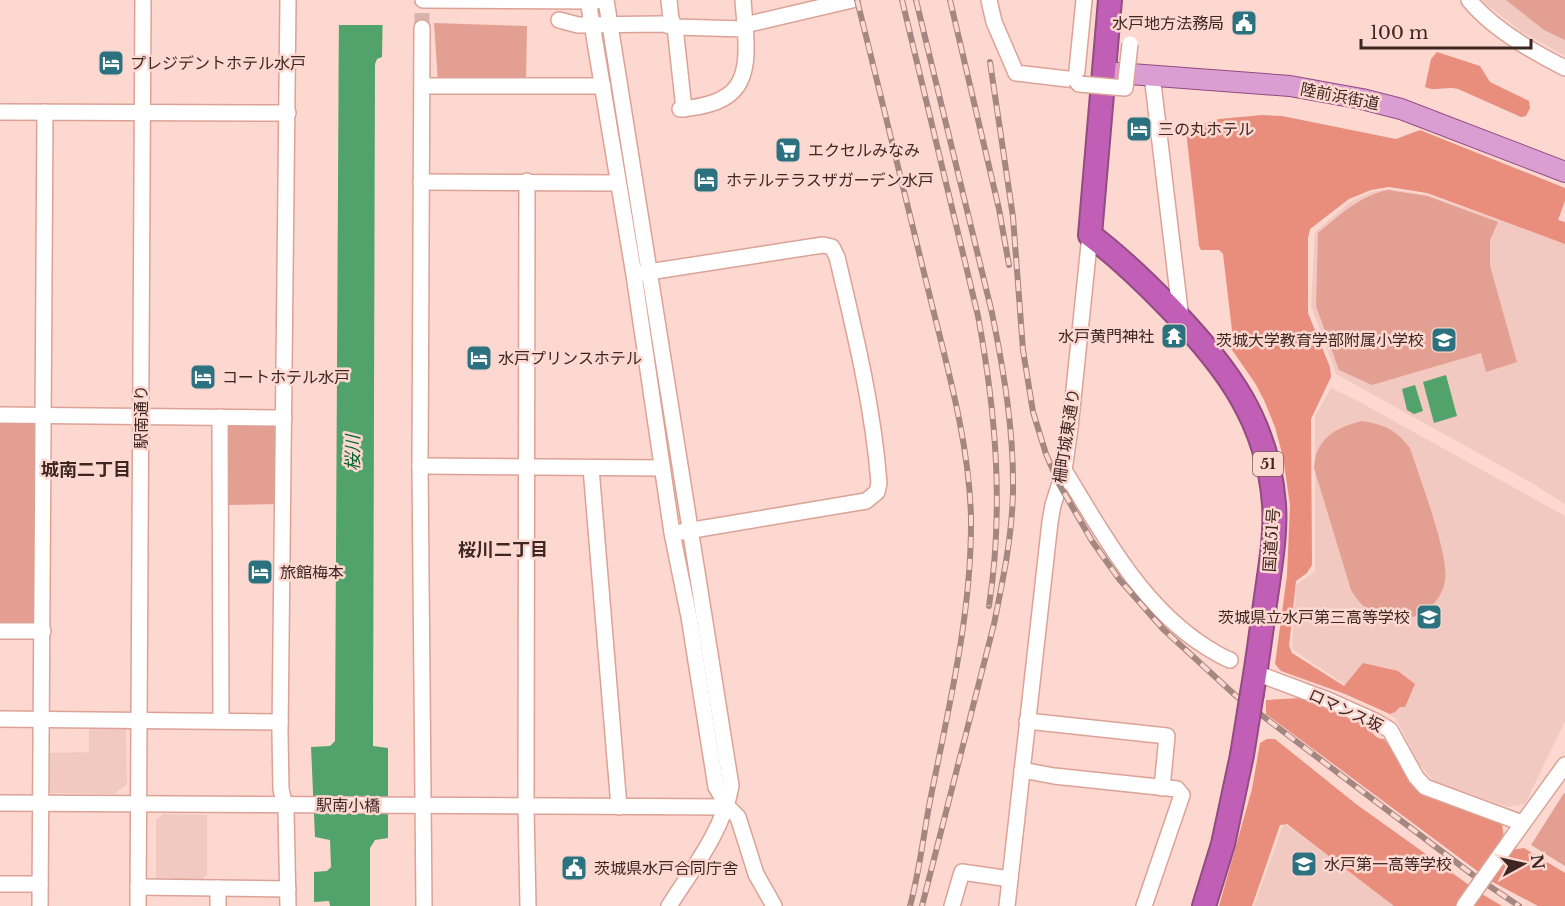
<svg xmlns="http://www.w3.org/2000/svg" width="1565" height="906" font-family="'Libre Baskerville','Noto Sans JP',serif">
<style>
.built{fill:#f2c9c0}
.green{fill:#e39f91}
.forest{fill:#e98e7c}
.water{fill:#52a26b}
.pier{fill:#fdd8d0}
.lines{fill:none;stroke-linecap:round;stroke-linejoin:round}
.minor-tunnel{stroke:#d7b5ad;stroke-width:15;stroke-dasharray:15 8;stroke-linecap:butt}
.minor-casing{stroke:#dca296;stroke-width:18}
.major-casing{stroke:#934b82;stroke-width:22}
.highway-casing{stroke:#934b82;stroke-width:26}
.minor{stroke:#fff;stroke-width:15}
.major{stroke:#da9ed3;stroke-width:20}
.highway{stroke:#c15eb5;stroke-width:22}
.rail-casing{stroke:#a58781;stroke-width:6}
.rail{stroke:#fdd8d0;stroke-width:4;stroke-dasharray:11;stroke-linecap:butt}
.minor-bridge-casing{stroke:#dca296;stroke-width:18;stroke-linecap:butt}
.highway-bridge-casing{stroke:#934b82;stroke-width:26;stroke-linecap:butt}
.minor-bridge{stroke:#fff;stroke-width:15}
.highway-bridge{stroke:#c15eb5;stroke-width:22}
.labels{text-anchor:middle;stroke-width:5;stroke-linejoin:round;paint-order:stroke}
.shield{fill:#fdd8d0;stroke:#775c57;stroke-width:1.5}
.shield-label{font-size:15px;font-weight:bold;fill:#3e2723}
.poi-label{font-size:16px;fill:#3e2723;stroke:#fdd8d0;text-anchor:start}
.street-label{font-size:16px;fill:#3e2723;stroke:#fdd8d0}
.water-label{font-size:18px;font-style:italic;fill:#026531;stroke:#fdd8d0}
.neighbourhood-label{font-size:18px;font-weight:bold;fill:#3e2723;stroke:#fdd8d0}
</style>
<rect width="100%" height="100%" fill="#fdd8d0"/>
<g class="built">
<path d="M1481,0H1565V56L1522,32Z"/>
<path d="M1388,189L1428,195L1565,243V504L1530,482L1336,374L1311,306L1315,232L1350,202L1371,192Z"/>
<path d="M1331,388L1354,399L1565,516V721L1525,804L1508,807L1434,781L1419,764L1396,719L1292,649L1296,585L1315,571V416Z"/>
<path d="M89,724L126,725L127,784L114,794L51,793L49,790L48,753L89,752Z"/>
<path d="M163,814L207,815V875L198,883H156V820Z"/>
<path d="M1284,823L1396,906H1254Z"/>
</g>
<g class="green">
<path d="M1506,0H1565V40L1544,30Z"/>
<path d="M434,23L527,26L526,80L438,82Z"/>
<path d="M1388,190L1427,196L1498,222L1490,240V266L1517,362L1486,372L1481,353L1372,385L1339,370L1316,306L1318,233C1340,215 1359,196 1388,190Z"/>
<path d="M229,420H280L279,504L228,505Z"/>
<path d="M0,421H34L38,426L35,626H0Z"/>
<path d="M1362,421C1385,425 1395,429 1410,448C1419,477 1450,556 1445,581C1441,603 1421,619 1399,619C1377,619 1362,609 1351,590L1314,468C1316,438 1335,428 1362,421Z"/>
<path d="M1564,793L1565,794V866L1531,845Z"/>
</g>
<g class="forest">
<path d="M1437,52L1480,66L1490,82L1529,101L1530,108L1526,116L1521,117L1458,89C1447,86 1436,92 1425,87L1431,59Z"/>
<path d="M1262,115L1282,116L1396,139L1420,130L1565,188V201L1558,220L1565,222V244L1427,193L1389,187L1371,190L1349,199L1310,229L1308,238V313L1330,367L1331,377L1311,419L1312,565L1307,573L1296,581L1289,646L1292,653L1344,686L1363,663L1398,671L1415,684L1405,707H1400L1395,712L1390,714L1345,694L1281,671L1275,664L1287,575L1290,505L1283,457L1275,427L1264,400L1255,383L1230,347L1233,339L1223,254L1219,250H1201L1199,246L1186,131L1190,128L1219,119Z"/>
<path d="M1300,698L1370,728C1373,735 1377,739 1384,739L1391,748L1406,775L1408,781L1423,795L1502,824L1504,838L1480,873L1266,714V700Z"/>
<path d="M1267,739H1275L1356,804L1469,885V888L1458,906H1394L1287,824L1280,825L1252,906H1219L1252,789L1260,743Z"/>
<path d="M1524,848L1565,873V906H1538L1489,880L1511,850Z"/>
<path d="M1482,894L1502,906H1471L1479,895Z"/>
</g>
<g class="water">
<path d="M339,0H383L382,57L377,59L375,64L373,746L388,748V838L375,840L370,848V906H330L329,901L314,902V872L327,871L331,867L330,840L315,837L311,747L330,746L335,741Z"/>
<path d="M1446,375L1457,416L1434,423L1423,382Z"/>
<path d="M1415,385L1423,411L1414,414L1407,410L1402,389Z"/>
</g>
<rect class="pier" x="336" y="0" width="50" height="25"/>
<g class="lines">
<path class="minor-tunnel" d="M422,28V0"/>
<g class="minor-casing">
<g id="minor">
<path d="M288,0L280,734L281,789L286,811L288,906"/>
<path d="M423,0L597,1"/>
<path d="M588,0L634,275L672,533L689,617L716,787L728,807L738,817L756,874L774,906"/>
<path d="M606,0L731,786C723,831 693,868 669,906"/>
<path d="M669,0L671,19L675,27L684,109"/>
<path d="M743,0L745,25L852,0"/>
<path d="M989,0L994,22L1016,73L1076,80L1084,0"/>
<path d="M1469,0C1491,27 1533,52 1565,68"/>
<path d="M559,20L578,25L662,24L675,27L745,29"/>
<path d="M422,28L420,466L424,906"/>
<path d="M1152,75L1181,319"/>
<path d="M423,86H603"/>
<path d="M680,109C740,104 750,82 745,25"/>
<path d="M0,112L288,113"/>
<path d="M527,181L526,806L528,906"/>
<path d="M421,182L618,183"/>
<path d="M642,273L823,245L832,247L837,257C855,333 873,406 879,483L877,492L866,501L681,532"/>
<path d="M0,415L284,418"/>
<path d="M220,417L221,721"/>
<path d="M420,466L662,468"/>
<path d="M591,468L619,807"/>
<path d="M1064,470C1103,534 1141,606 1206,647C1214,652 1222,657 1230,660"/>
<path d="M0,631H43"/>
<path d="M1256,673L1328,700L1375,721L1390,730L1416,777L1425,787L1522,823"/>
<path d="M0,719L280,722"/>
<path d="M1027,721L1167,736L1162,788"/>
<path d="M1022,770L1054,776L1177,789L1182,795L1144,906"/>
<path d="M0,803L728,807"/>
<path d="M1510,841L1565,765"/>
<path d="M0,884H40"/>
<path d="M138,887L288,889"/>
<path d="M40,906L45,112"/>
<path d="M138,906L143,0"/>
<path d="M218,906V888"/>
<path d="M952,906L962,872L1010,879"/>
<path d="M1007,906L1050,522L1053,505L1064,470L1070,428L1090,235"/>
</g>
</g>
<g class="major-casing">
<path id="major" d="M1104,72L1290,86L1362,99L1401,109L1565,172"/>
</g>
<g class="highway-casing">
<g id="highway">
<path d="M1110,0L1090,235C1119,257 1145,282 1170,308C1226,366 1268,421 1274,504C1276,533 1271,562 1267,590C1262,624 1258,659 1252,693"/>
<path d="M1204,906L1223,844L1242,755"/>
</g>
</g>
<use href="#minor" class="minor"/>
<use href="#major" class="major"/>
<use href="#highway" class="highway"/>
<g class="rail-casing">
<g id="rail">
<path d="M857,0C881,96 904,192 928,289C946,363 969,440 971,517C972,615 948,710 929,806C923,839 919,873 910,906"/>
<path d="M902,0L978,316C996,413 1004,508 989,606"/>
<path d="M916,0L992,313C1004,372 1014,432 1013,492C1012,537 1003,580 994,624L922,906"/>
<path d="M950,0L999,209L1009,265"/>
<path d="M990,62L1013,217L1023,350L1033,412L1046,454L1059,484L1092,541L1119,579L1163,629L1235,695L1473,875L1519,906"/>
</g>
</g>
<use href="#rail" class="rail"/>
<g class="minor-bridge-casing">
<g id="minor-bridge">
<path d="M1076,80L1079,84L1125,88L1130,44"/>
<path d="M1464,906L1510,841"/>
</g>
</g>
<g class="highway-bridge-casing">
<path id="highway-bridge" d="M1242,755L1252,693"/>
</g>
<use href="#minor-bridge" class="minor-bridge"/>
<use href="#highway-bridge" class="highway-bridge"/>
</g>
<defs>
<g id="civic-square" transform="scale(1.35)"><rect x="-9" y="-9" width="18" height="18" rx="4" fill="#2b717f" stroke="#fdd8d0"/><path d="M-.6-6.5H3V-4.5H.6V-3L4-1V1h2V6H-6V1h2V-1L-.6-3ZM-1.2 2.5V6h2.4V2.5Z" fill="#fff"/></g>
<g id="hotel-square" transform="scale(1.35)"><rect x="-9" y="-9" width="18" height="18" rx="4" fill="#2b717f" stroke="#fdd8d0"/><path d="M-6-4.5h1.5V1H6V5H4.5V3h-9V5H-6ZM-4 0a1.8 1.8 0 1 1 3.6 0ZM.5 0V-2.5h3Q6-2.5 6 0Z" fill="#fff"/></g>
<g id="supermarket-square" transform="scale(1.35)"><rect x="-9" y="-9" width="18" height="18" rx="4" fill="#2b717f" stroke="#fdd8d0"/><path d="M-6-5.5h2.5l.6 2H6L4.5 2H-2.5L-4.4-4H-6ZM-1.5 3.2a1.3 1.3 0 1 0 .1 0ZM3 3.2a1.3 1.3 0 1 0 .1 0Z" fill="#fff"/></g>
<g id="temple-square" transform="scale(1.35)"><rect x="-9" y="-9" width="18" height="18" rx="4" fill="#2b717f" stroke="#fdd8d0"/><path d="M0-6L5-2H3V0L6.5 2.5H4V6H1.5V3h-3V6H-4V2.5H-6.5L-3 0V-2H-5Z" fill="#fff"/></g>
<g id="school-square" transform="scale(1.35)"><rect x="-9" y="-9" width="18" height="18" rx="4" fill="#2b717f" stroke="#fdd8d0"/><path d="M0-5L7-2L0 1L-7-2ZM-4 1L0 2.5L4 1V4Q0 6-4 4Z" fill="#fff"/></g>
</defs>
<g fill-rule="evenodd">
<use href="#civic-square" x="1244" y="23"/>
<use href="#hotel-square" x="111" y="63"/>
<use href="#hotel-square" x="1139" y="129"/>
<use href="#supermarket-square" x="788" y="150"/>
<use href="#hotel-square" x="706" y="180"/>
<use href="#temple-square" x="1174" y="336"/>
<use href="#school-square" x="1444" y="340"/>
<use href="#hotel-square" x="479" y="358"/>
<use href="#hotel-square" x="203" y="377"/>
<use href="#hotel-square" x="260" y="572"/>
<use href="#school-square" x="1429" y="617"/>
<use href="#school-square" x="1304" y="864"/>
<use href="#civic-square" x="574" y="868"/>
</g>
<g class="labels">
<rect class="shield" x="1253" y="452" width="30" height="24" rx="4.5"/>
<g class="shield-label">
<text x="1268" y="469">51</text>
</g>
<g class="poi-label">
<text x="1224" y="29" text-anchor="end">水戸地方法務局</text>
<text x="130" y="69">プレジデントホテル水戸</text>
<text x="1158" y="135">三の丸ホテル</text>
<text x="808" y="156">エクセルみなみ</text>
<text x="726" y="186">ホテルテラスザガーデン水戸</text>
<text x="1154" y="342" text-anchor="end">水戸黄門神社</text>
<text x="1424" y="346" text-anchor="end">茨城大学教育学部附属小学校</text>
<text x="498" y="364">水戸プリンスホテル</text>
<text x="222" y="383">コートホテル水戸</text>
<text x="280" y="578">旅館梅本</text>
<text x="1410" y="623" text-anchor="end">茨城県立水戸第三高等学校</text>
<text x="1324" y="870">水戸第一高等学校</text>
<text x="594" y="874">茨城県水戸合同庁舎</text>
</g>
<g class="street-label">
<text transform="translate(1340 96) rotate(11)" y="6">陸前浜街道</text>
<text transform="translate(141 417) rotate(-90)" y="6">駅南通り</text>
<text transform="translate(1066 436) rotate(-81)" y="6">柵町城東通り</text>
<text transform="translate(1271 540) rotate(-86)" y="6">国道51号</text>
<text transform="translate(1346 710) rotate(25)" y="6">ロマンス坂</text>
<text transform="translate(348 805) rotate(1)" y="6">駅南小橋</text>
</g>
<g class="water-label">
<text transform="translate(353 453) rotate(-90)" y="6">桜川</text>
</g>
<g class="neighbourhood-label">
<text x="86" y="476">城南二丁目</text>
<text x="503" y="556">桜川二丁目</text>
</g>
</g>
<g transform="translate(1523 864) rotate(82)" stroke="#fdd8d0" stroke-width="4.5" paint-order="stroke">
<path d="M0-4.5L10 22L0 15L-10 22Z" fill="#3e2723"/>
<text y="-9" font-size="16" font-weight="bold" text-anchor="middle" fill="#3e2723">N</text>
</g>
<path d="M1361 39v9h170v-9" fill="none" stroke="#3e2723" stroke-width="3"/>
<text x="1370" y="39" font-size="18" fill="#3e2723" stroke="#fdd8d0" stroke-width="4.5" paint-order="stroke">100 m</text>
</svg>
